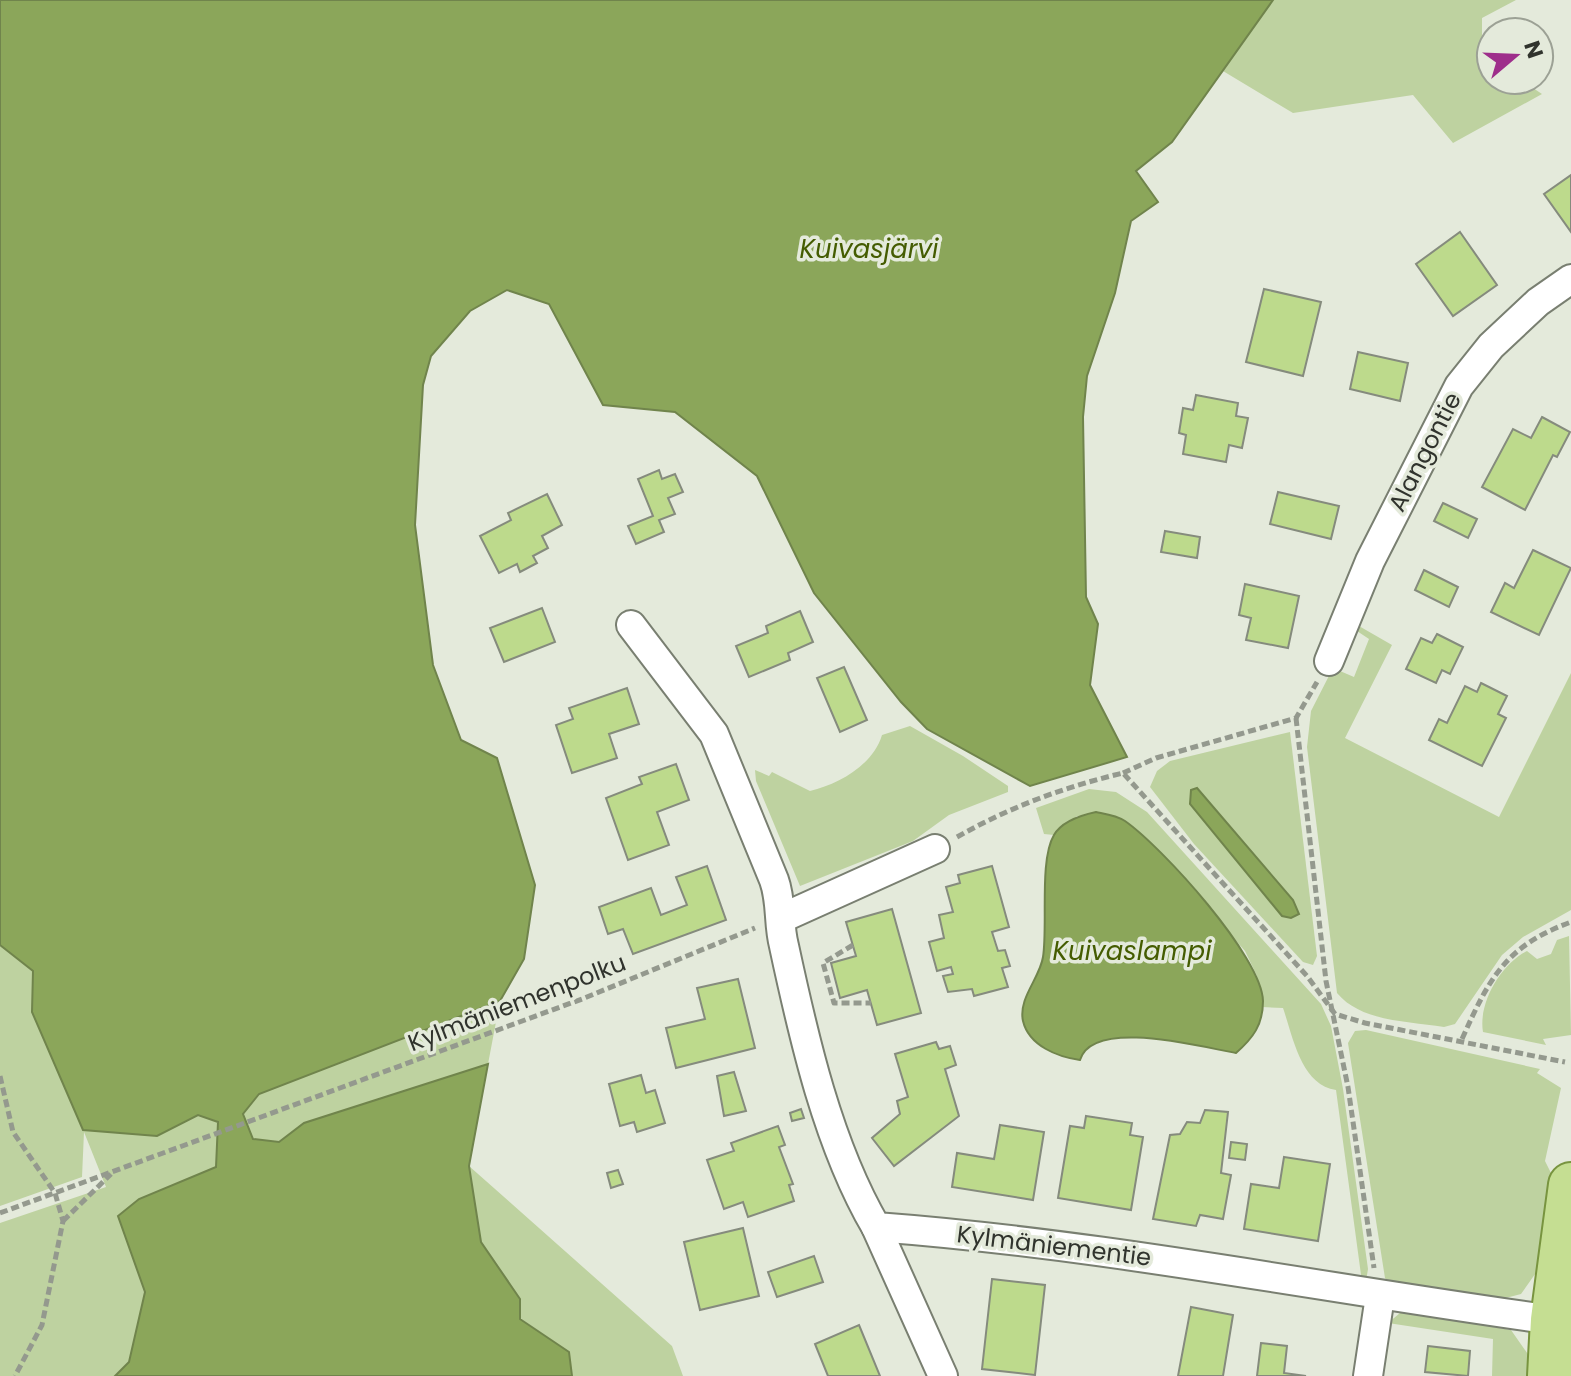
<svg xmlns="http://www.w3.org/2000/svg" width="1571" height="1376" font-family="Poppins,sans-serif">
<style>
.green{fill:#bed2a0}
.water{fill:#8ba65a;stroke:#70844c;stroke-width:2}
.building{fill:#bdda8c;stroke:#858b7d;stroke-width:2}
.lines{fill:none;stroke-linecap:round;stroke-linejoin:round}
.street-casing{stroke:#797f71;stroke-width:32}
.primary-casing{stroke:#78943f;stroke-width:48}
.path{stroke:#94998e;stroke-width:5;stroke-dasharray:8 4;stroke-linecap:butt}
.street{stroke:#fff;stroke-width:28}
.primary{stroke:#c5de92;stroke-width:44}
.labels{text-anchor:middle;stroke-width:7;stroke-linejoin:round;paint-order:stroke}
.street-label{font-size:24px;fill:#30332d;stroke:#e4eadb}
.water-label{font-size:26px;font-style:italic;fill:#445c01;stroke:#e4eadb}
</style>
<rect width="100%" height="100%" fill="#e4eadb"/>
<g class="green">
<path d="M1273,0H1516L1482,18V53L1491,60V80H1521L1542,94L1453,143L1413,95L1293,113L1223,71Z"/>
<path d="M1352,622L1392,645L1345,738L1499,817L1571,673V910L1523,937L1502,955L1455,1024L1444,1027C1408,1021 1361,1022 1337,993L1307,747L1311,711L1333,668L1354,677L1369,639L1354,629Z"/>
<path d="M910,726L963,756L1008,786V792L949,815L913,841L800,886L756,781L755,770L769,776L772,772L810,791C839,784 873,765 882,735Z"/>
<path d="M1290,732L1317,956L1313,965L1303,962L1194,844L1150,787L1157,771L1170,761Z"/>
<path d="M1089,789L1116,792L1147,812L1321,1004L1331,1026L1343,1089L1368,1269L1366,1281L1362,1282L1336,1090C1301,1085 1293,1037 1283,1008L1262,1007L1257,976L1245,951L1157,851L1125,821L1077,816L1054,835L1044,834L1036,808Z"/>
<path d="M1569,936L1571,1035L1543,1039L1546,1045L1483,1032C1478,1003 1501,964 1527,951L1537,959L1551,954L1557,940Z"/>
<path d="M0,945L33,971L32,1012L157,1136L198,1115L219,1122L216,1167L139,1199L118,1216L145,1292L129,1362L115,1376H0V1223L106,1187L84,1132L82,1177L0,1206Z"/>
<path d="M500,1001L488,1064L304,1123L279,1142L253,1139L243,1114L259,1094Z"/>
<path d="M1366,1030L1540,1069L1537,1073L1561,1088L1545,1161L1551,1173L1540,1267L1521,1294L1498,1300L1388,1282L1385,1278L1348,1043L1355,1031Z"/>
<path d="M469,1166L672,1346L683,1376H572L569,1352L520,1318V1299L481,1242Z"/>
<path d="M1408,1312L1511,1330L1532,1360L1531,1376H1492L1493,1339L1388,1323L1400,1313Z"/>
</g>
<g class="water">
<path d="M0,0H1273L1172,142L1136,171L1158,202L1131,221L1115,293L1087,376L1083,417L1086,597L1098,624L1090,685L1127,757L1030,786L927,729L901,702L814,593L757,476L675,412L603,405L549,304L507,290L470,311L431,356L423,385L415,525L433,665L461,740L497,758L535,885L524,959L500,1001L259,1094L243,1114L253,1139L279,1142L304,1123L488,1064L469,1166L481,1242L520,1299V1319L569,1352L572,1376H115L129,1362L145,1292L118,1216L139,1199L216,1167L218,1122L198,1115L157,1136L83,1130L32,1012L33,971L0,945Z"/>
<path d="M1197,788L1293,900L1299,914L1291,918L1282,916L1190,804L1191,790Z"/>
<path d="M1096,812C1106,814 1116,815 1125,821C1162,847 1262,957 1263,1001C1263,1025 1253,1038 1236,1053C1205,1048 1093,1017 1080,1060C1058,1057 1029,1046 1023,1021C1018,998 1040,978 1043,957C1048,926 1039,860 1054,835C1062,821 1082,815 1096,812Z"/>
</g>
<g class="building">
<path d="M1571,175V232L1544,194Z"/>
<path d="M1460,232L1497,285L1453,316L1416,264Z"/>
<path d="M1264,289L1321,302L1303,376L1246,362Z"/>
<path d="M1358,352L1408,363L1400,401L1350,389Z"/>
<path d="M1196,395L1238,403L1236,416L1248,418L1242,448L1229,445L1226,462L1183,454L1186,435L1179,433L1183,408L1193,410Z"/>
<path d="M1542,417L1570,432L1557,457L1553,455L1525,510L1482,487L1513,429L1531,438Z"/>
<path d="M659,470L662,479L675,474L683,492L668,498L675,514L659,520L664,532L636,544L628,526L653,516L638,479Z"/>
<path d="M1278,492L1339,506L1331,539L1270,524Z"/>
<path d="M547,494L562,525L542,536L548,548L533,556L537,563L520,572L517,564L499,573L480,536L511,520L508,513Z"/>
<path d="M1443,503L1477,519L1468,538L1434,521Z"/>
<path d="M1165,531L1200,537L1197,558L1161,552Z"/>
<path d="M1533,550L1571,568L1539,635L1491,612L1505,583L1514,588Z"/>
<path d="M1424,570L1458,587L1449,607L1415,590Z"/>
<path d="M1245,584L1299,596L1288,648L1246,640L1251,618L1239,615Z"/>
<path d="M542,608L555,642L504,662L490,628Z"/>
<path d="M800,611L813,642L788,653L790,660L749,677L736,646L768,633L766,626Z"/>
<path d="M1437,634L1463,647L1450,674L1442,670L1436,683L1406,669L1421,638L1432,643Z"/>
<path d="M844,667L867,720L840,732L817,678Z"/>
<path d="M1481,683L1507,696L1498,714L1506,718L1482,766L1429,740L1439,719L1447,723L1465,686L1477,692Z"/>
<path d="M627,688L639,724L609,734L617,758L572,773L556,725L573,719L569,708Z"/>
<path d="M676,764L689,800L657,812L669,845L628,860L606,798L642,784L639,777Z"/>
<path d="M707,866L726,920L633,954L623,929L608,934L599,907L651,888L661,915L687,905L676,877Z"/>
<path d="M992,866L1009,927L992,932L998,951L1005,950L1010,966L1002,968L1008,987L974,996L972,989L948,992L943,976L953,974L951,967L937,971L929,942L944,938L939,915L953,912L946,887L960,883L958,875Z"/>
<path d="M892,909L921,1013L877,1025L867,990L840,998L831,963L856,956L846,922Z"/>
<path d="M738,979L755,1048L676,1068L666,1028L705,1019L697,988Z"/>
<path d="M936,1042L939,1049L950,1046L956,1065L945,1069L959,1116L894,1166L872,1138L900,1114L897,1101L908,1097L895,1054Z"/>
<path d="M734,1072L746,1111L724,1116L717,1076Z"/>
<path d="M641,1075L646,1093L655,1090L665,1123L637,1132L634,1122L620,1126L609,1084Z"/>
<path d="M801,1109L804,1118L792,1121L790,1113Z"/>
<path d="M1205,1110L1228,1112L1221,1173L1231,1175L1223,1219L1200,1215L1196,1226L1153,1219L1170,1135L1180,1134L1187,1122L1200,1123Z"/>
<path d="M1086,1116L1132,1123L1130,1135L1143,1137L1131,1210L1058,1198L1070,1126L1084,1128Z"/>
<path d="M1000,1125L1044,1132L1033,1200L952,1187L957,1153L994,1159Z"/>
<path d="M778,1126L785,1145L779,1147L793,1184L789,1185L794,1201L748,1217L743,1202L724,1209L707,1160L734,1151L731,1143Z"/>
<path d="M1231,1142L1247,1144L1245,1160L1229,1158Z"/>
<path d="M1284,1157L1330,1164L1318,1241L1244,1229L1251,1184L1279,1188Z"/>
<path d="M618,1170L623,1184L611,1188L607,1173Z"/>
<path d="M743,1228L759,1296L700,1310L684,1242Z"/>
<path d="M814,1256L823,1282L777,1297L768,1272Z"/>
<path d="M992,1279L1045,1285L1035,1375L982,1369Z"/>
<path d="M1191,1307L1233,1315L1223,1376H1178Z"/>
<path d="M859,1325L880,1376H828L815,1344Z"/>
<path d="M1261,1343L1287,1346L1284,1373L1306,1376H1257Z"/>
<path d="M1428,1346L1470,1351L1468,1376L1425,1372Z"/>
</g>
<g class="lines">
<g class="street-casing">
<g id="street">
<path d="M631,625L714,734L774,880C782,902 778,923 784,946C804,1039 828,1145 876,1227C1103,1244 1327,1289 1553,1320"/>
<path d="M1329,661L1370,561L1459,386L1491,346L1538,302L1571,279"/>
<path d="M782,918L935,849"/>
<path d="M876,1227L943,1376"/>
<path d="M1368,1376L1380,1296"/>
</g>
</g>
<g class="primary-casing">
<path id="primary" d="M1550,1376L1553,1320L1571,1185"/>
</g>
<g class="path">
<path d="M1296,718L1326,981L1348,1087L1374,1268"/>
<path d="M1123,773L1156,758L1296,718L1317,682"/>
<path d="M957,837C1010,807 1064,787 1123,773L1307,976L1335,1014L1365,1023L1565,1062"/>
<path d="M853,945L823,963L834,1003H871"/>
<path d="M1462,1039C1489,979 1505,946 1571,922"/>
<path d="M0,1076L13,1132L55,1193L63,1221L42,1325L15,1376"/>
<path d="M0,1213L582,999L755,928"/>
<path d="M63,1221L111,1174"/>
</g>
<use href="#street" class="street"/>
<use href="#primary" class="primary"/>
</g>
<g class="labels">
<g class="street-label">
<text transform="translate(1425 452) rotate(-63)" y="8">Alangontie</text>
<text transform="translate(517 1003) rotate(-21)" y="8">Kylmäniemenpolku</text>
<text transform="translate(1054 1246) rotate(7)" y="8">Kylmäniementie</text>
</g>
<g class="water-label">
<text x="869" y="258">Kuivasjärvi</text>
<text x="1132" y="960">Kuivaslampi</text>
</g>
</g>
<g transform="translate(1515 56) rotate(71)"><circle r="38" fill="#e4eadb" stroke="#9ca195" stroke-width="2"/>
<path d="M0-6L14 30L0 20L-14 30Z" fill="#9e2e8b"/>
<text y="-12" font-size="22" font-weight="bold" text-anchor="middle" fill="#30332d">N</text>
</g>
</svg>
